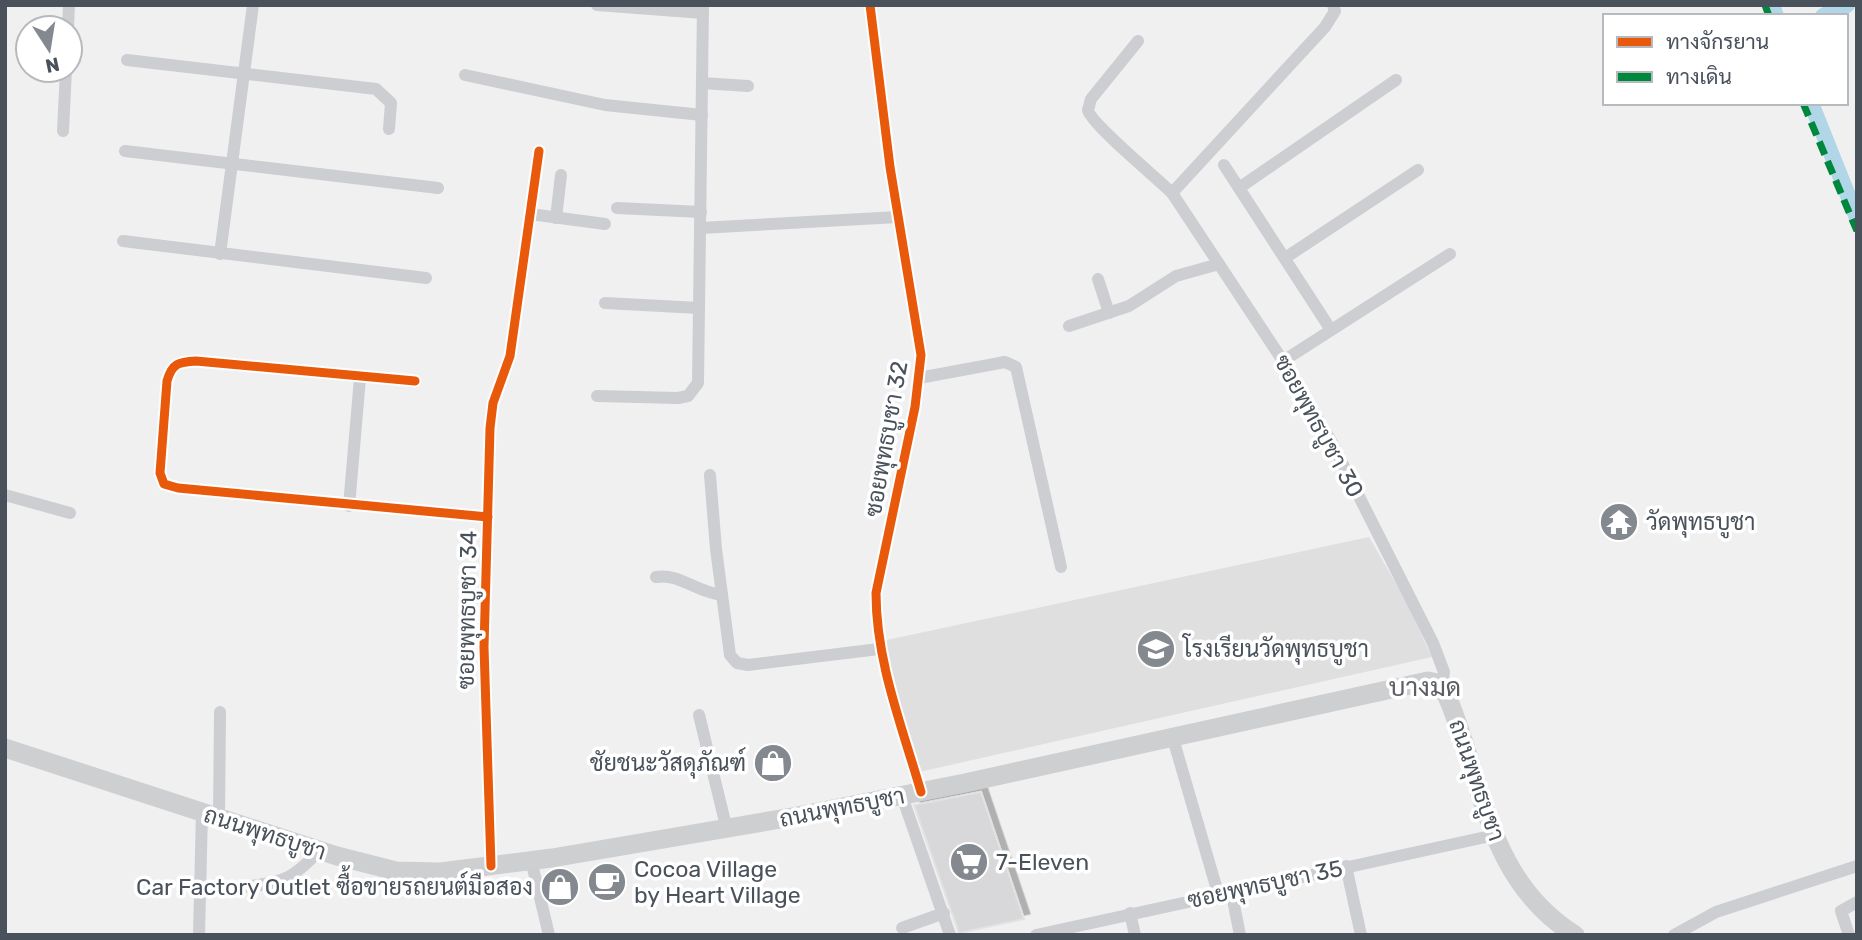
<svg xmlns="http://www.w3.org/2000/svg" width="1862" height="940" font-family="Rubik,Sarabun,sans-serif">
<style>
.education{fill:#dfdfe0}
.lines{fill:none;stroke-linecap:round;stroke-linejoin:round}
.stream{stroke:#b0d6e7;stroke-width:4.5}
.canal{stroke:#b0d6e7;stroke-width:16}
.building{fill:#d8d8da;stroke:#e2e2e3;stroke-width:2;filter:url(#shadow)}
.street{stroke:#ccced1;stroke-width:12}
.secondary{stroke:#cdcfd1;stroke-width:19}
.quiet{stroke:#00873e;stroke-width:7;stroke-dasharray:14 7;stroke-linecap:butt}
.cycleway-casing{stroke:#fff;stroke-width:13}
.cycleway{stroke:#e8590c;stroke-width:9}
.labels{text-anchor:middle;stroke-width:7;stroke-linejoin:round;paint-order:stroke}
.street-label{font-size:23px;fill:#49515b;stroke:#fff}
.poi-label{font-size:23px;fill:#49515b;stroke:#fff;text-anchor:start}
.quarter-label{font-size:26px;fill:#5d5f64;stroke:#fff}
</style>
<defs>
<filter id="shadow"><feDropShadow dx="5.5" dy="-5.5" stdDeviation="0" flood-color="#0004"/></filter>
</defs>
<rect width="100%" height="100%" fill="#f1f0f0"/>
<path class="education" d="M1369,537L1405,599L1432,657L919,772L882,641Z"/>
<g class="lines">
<path class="stream" d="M1848,197L1857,193"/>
<g class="canal">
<path d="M1772,5L1776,16"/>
<path d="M1823,16L1847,5"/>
<path d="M1811,103L1857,218"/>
</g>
</g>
<path class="building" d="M981,792L1024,919L959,933L914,805Z"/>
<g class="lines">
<g class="street">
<path d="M597,5L703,13"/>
<path d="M870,5L890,167L921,355L915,407L876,593C876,662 902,726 921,792"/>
<path d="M68,28L69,5"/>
<path d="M1138,41L1091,99L1088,110C1091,124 1156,177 1172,193L1325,27L1335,11L1333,5"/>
<path d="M127,60L376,89L391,103L389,129"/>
<path d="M465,75L605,105L702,115"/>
<path d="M702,83L748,86"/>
<path d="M63,131L66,70"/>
<path d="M125,151L438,188"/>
<path d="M1224,165L1331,330"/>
<path d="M1239,188L1396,80"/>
<path d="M1172,193L1283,361L1331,441L1433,643L1444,672L1442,688"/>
<path d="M617,208L701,212"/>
<path d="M530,214L605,224"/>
<path d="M556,218L561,175"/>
<path d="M701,228L898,217"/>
<path d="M123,241L426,278"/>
<path d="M220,254L253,5"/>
<path d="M1285,258L1418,170"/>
<path d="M1098,279L1109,313"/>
<path d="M605,303L699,308"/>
<path d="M1069,326L1129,306L1176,276L1219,264"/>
<path d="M1283,361L1450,254"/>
<path d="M919,378L1005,362L1016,367L1061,567"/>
<path d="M415,381L196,361C179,362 172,363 167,381L160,473L164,484L178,488L488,517"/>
<path d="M597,396L678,398L688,396L698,383L703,5"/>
<path d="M710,475L716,549L730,655L737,663L748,665L879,649"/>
<path d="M5,495L70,513"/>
<path d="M349,506L360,378"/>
<path d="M656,577C679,573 696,592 722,595"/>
<path d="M699,715L727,830"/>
<path d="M1172,735L1218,893"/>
<path d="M902,796L950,935"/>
<path d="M219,817L220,712"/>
<path d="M531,860L549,935"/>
<path d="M491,866L484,647L490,428L493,403L510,356L539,151"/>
<path d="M1346,866L1361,935"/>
<path d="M242,887C282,883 292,880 320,850"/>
<path d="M1231,890L1240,935"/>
<path d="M1130,913L1135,935"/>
<path d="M902,928L944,913"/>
<path d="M199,935L202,812"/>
<path d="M1036,935L1495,835"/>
<path d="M1674,935L1716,912L1857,866"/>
<path d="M1849,935L1841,911L1857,902"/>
</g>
<path class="secondary" d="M5,748L337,856L396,871L440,872L552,858L792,817L965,783L1428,681L1437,683L1447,696C1484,784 1487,880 1575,935"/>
<g class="quiet">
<path d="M1765,5L1769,16"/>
<path d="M1803,103L1857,231"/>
</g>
<g class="cycleway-casing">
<g id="cycleway">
<path d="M870,5L890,167L921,355L915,407L876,593C876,662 902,726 921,792"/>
<path d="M415,381L196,361C179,362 172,363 167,381L160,473L164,484L178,488L488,517"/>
<path d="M491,866L484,647L490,428L493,403L510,356L539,151"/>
</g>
</g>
<use href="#cycleway" class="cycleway"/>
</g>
<defs>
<g id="temple-disc" transform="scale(2.0125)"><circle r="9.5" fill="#84898f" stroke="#fff"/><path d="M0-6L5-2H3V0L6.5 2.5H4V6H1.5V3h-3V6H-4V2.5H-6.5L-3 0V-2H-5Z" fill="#fff"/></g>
<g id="school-disc" transform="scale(2.0125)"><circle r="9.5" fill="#84898f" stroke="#fff"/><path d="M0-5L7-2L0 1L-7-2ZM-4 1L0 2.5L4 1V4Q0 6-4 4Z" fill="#fff"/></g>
<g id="shop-disc" transform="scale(2.0125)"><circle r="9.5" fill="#84898f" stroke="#fff"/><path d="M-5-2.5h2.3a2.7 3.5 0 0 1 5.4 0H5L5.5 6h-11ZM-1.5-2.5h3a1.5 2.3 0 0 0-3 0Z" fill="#fff"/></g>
<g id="supermarket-disc" transform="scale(2.0125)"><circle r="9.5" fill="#84898f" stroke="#fff"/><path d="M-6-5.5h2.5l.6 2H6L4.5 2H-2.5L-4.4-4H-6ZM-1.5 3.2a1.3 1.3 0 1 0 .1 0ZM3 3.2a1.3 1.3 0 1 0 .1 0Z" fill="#fff"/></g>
<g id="cafe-disc" transform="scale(2.0125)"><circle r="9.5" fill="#84898f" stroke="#fff"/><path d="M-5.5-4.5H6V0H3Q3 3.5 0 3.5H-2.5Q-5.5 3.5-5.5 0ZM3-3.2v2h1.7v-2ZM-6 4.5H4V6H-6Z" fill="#fff"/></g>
</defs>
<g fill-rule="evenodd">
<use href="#temple-disc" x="1619" y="522"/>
<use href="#school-disc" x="1156" y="649"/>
<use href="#shop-disc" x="773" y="763"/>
<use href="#supermarket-disc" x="969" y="862"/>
<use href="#cafe-disc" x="607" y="882"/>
<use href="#shop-disc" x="560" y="887"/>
</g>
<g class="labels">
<g class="street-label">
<text transform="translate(1319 426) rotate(61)" y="8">ซอยพุทธบูชา 30</text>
<text transform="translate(886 439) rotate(-80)" y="8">ซอยพุทธบูชา 32</text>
<text transform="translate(467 610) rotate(-89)" y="8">ซอยพุทธบูชา 34</text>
<text transform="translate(1477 780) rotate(71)" y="8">ถนนพุทธบูชา</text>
<text transform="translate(842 807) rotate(-11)" y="8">ถนนพุทธบูชา</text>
<text transform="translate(265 833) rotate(18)" y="8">ถนนพุทธบูชา</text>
<text transform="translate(1265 884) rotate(-12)" y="8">ซอยพุทธบูชา 35</text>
</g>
<g class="poi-label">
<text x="1646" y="530">วัดพุทธบูชา</text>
<text x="1183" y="657">โรงเรียนวัดพุทธบูชา</text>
<text x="746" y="771" text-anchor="end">ชัยชนะวัสดุภัณฑ์</text>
<text x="996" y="870">7-Eleven</text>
<text x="634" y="877">Cocoa Village<tspan x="634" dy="26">by Heart Village</tspan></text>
<text x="533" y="895" text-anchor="end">Car Factory Outlet ซื้อขายรถยนต์มือสอง</text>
</g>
<g class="quarter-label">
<text x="1425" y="696">บางมด</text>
</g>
</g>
<rect width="1862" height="940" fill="none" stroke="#49515b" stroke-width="14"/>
<rect x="1603" y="14" width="245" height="91" fill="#ffffff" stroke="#b6b9bd" stroke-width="2"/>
<rect x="1617" y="37" width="35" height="10" fill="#e8590c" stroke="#b6b9bd" stroke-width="2"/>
<text x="1666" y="49" font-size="21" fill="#49515b">ทางจักรยาน</text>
<rect x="1617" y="72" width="35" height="10" fill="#00873e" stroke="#b6b9bd" stroke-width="2"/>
<text x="1666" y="84" font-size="21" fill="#49515b">ทางเดิน</text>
<g transform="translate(49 49) rotate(168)"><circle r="33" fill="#ffffff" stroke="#b6b9bd" stroke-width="2"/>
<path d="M0-5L12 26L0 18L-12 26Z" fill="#84898f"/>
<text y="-10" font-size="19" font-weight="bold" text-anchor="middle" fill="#49515b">N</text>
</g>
</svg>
